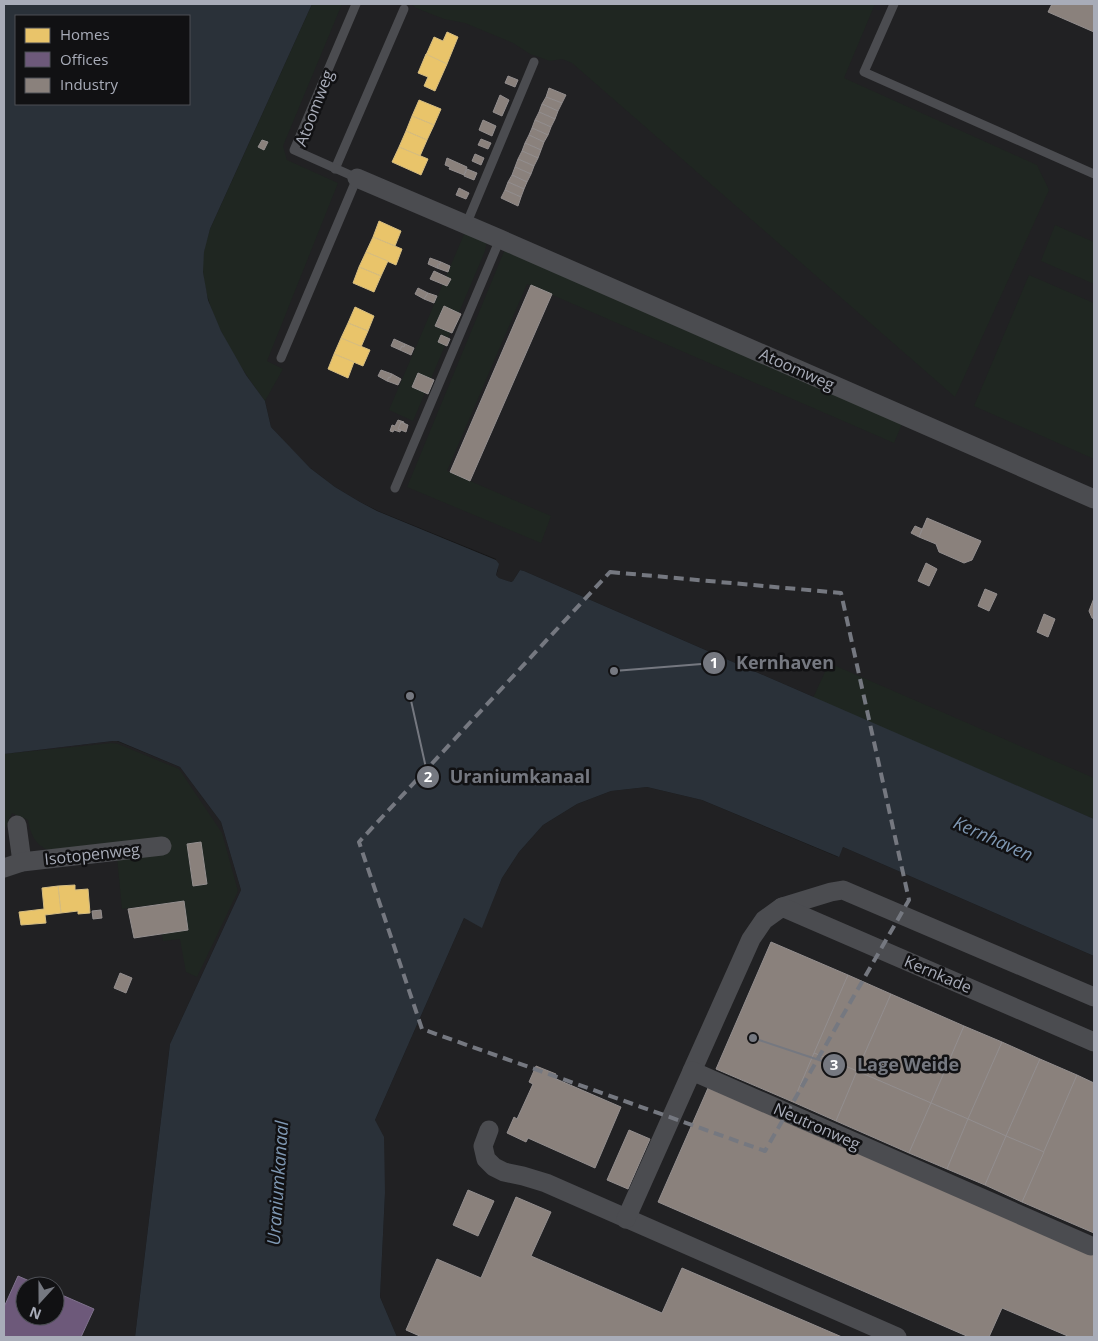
<svg xmlns="http://www.w3.org/2000/svg" width="1098" height="1341" font-family="'Open Sans',sans-serif">
<style>
.built{fill:#212123;fill-rule:evenodd}
.green{fill:#1f2621}
.water{fill:#2a3139;fill-rule:evenodd}
.homes{fill:#e9c46a;stroke:#d6bd81}
.offices{fill:#6d597a;stroke:#7f728d}
.industry{fill:#8a817c;stroke:#938e8e}
.lines{fill:none;stroke-linecap:round;stroke-linejoin:round}
.service{stroke:#4b4c50;stroke-width:9}
.minor{stroke:#4b4c50;stroke-width:19}
.marked{fill:none;stroke:#757880;stroke-width:4;stroke-dasharray:10 6;stroke-linejoin:round}
.labels{text-anchor:middle;stroke-width:5;stroke-linejoin:round;paint-order:stroke}
.street-label{font-size:16px;fill:#a8acb8;stroke:#111113}
.water-label{font-size:18px;font-style:italic;fill:#7f98b3;stroke:#111113}
.leader{fill:none;stroke:#757880;stroke-width:2}
.callout-dot{fill:#757880;stroke:#111113;stroke-width:2}
.mark-label{font-size:15px;text-anchor:middle;font-weight:bold;fill:#fff}
.callout-label{font-size:18px;text-anchor:middle;font-weight:bold;fill:#757880;stroke:#111113;stroke-width:5;stroke-linejoin:round;paint-order:stroke}
</style>
<rect width="100%" height="100%" fill="#171717"/>
<g class="built">
<path d="M312,4H1094V819L524,571L520,570L513,581L510,582L499,578L496,575L498,570L496,559L378,511L360,502L335,487L310,468L295,453L271,427L265,401L246,375L221,331Z"/>
<path d="M113,741H117L180,767L221,822L241,890L170,1044L135,1337H4V754ZM25,1286H55V1316H25Z"/>
<path d="M647,787L702,800L838,857L843,847L1094,956V1337H397L380,1297L385,1193L375,1120L464,918L482,927L502,878L519,852L543,825L577,804L611,791Z"/>
</g>
<g class="green">
<path d="M312,4H342L283,146L287,160L338,183L267,361L283,369L265,401C237,363 195,301 204,251C205,243 208,236 210,229Z"/>
<path d="M411,4H875L844,78L1037,165L1049,190L955,397L572,63L562,59L550,61L530,54L513,43L465,23L444,19L416,8Z"/>
<path d="M1055,225L1094,242V284L1041,261Z"/>
<path d="M465,232L487,241L485,251L413,421L389,410Z"/>
<path d="M505,249L902,424L894,443L527,284L447,471L551,516L541,543L407,487Z"/>
<path d="M1029,275L1094,303V459L974,406Z"/>
<path d="M829,663L1094,778V819L813,698Z"/>
<path d="M112,743L118,744L179,769L222,833L238,891L197,977L186,972L180,939L163,941L158,904L122,909L116,847L50,851C36,846 30,834 28,820L12,813L4,831V754Z"/>
</g>
<path class="water" d="M4,4H312L210,229L204,252L203,272L208,300L221,331L246,375L265,401L271,427L310,468L335,487L360,502L377,511L496,560L499,564L496,575L499,578L511,582L513,581L520,570L524,571L1094,819V956L843,847L839,857L702,800L647,787L611,791L577,804L543,825L519,852L502,878L482,928L464,918L375,1120L384,1137L385,1193L380,1297L397,1337H135L170,1044L241,890L221,822L180,767L118,741H113L4,754ZM16,16H189V104H16Z"/>
<g class="homes">
<path d="M447,32L458,37L447,64L426,55L434,37L443,41Z"/>
<path d="M426,54L447,64L435,91L424,86L428,77L418,73Z"/>
<path d="M419,100L441,109L434,125L412,116Z"/>
<path d="M412,116L434,125L427,140L406,131Z"/>
<path d="M406,131L427,140L420,156L399,147Z"/>
<path d="M399,147L428,159L421,175L392,162Z"/>
<path d="M379,221L401,231L395,246L373,237Z"/>
<path d="M373,237L402,249L396,265L366,252Z"/>
<path d="M366,252L388,261L381,276L359,267Z"/>
<path d="M359,267L381,276L374,292L353,283Z"/>
<path d="M355,307L374,316L368,331L348,323Z"/>
<path d="M348,323L368,331L361,347L341,338Z"/>
<path d="M341,338L370,350L363,366L334,354Z"/>
<path d="M334,354L354,362L348,378L328,369Z"/>
<path d="M75,885V890L88,889L90,913L78,914V911L61,913L58,886Z"/>
<path d="M58,886L61,913L45,915L46,923L21,925L19,912L44,909L42,888Z"/>
</g>
<path class="offices" d="M18,1276L41,1286H25V1316H55V1292L94,1309L81,1337H4V1307Z"/>
<g class="industry">
<path d="M1052,4H1094V32L1048,12Z"/>
<path d="M508,76L518,80L515,87L505,83Z"/>
<path d="M549,88L566,95L562,103L546,97Z"/>
<path d="M500,95L509,100L502,116L493,112Z"/>
<path d="M546,97L562,103L558,111L542,104Z"/>
<path d="M542,104L558,111L555,119L539,112Z"/>
<path d="M539,112L555,119L551,127L535,120Z"/>
<path d="M483,120L496,126L492,136L479,130Z"/>
<path d="M535,120L551,127L548,135L532,128Z"/>
<path d="M532,128L548,135L544,142L529,135Z"/>
<path d="M529,135L544,142L541,150L525,143Z"/>
<path d="M481,139L491,143L488,149L478,145Z"/>
<path d="M262,140L268,142L264,150L258,147Z"/>
<path d="M525,143L541,150L538,158L522,151Z"/>
<path d="M522,151L538,158L534,166L518,159Z"/>
<path d="M475,154L484,158L481,165L472,161Z"/>
<path d="M447,158L467,167L464,175L449,169L450,167L445,165Z"/>
<path d="M518,159L534,166L531,174L515,167Z"/>
<path d="M515,167L531,174L527,182L512,175Z"/>
<path d="M467,169L477,173L474,180L464,176Z"/>
<path d="M512,175L527,182L524,189L508,182Z"/>
<path d="M508,182L524,189L521,197L505,190Z"/>
<path d="M459,188L469,193L466,199L456,195Z"/>
<path d="M505,190L521,197L518,206L501,198Z"/>
<path d="M430,258L441,262L440,265L438,264L437,268L428,264Z"/>
<path d="M441,262L450,266L448,272L437,268Z"/>
<path d="M434,271L451,279L447,286L430,279Z"/>
<path d="M531,285L552,294L470,481L450,472Z"/>
<path d="M418,288L428,293L424,299L415,294Z"/>
<path d="M428,293L437,296L434,303L424,299Z"/>
<path d="M444,306L461,314L452,333L435,326Z"/>
<path d="M441,335L450,339L447,346L438,342Z"/>
<path d="M394,339L405,344L404,347L402,346L400,350L391,346Z"/>
<path d="M405,344L414,348L411,355L400,350L402,346L404,347Z"/>
<path d="M381,370L392,374L390,378L389,377L387,381L378,376Z"/>
<path d="M418,373L434,380L428,394L412,387Z"/>
<path d="M392,374L401,379L398,385L387,381L389,377L390,378Z"/>
<path d="M398,420L404,422L400,432L394,430L393,432L390,431L392,425L395,426Z"/>
<path d="M401,422L408,425L406,432L398,429Z"/>
<path d="M927,518L981,541L972,560L964,563L939,552L936,544L919,537Z"/>
<path d="M915,526L922,529L919,537L911,533Z"/>
<path d="M926,563L937,569L929,586L918,581Z"/>
<path d="M985,589L997,594L989,611L978,606Z"/>
<path d="M1094,598V619L1092,618L1089,611Z"/>
<path d="M1044,614L1055,619L1048,637L1037,632Z"/>
<path d="M201,842L207,884L193,886L187,844Z"/>
<path d="M184,901L188,930L134,938L128,909Z"/>
<path d="M101,910L102,918L93,919L92,911Z"/>
<path d="M771,942L848,975L793,1102L716,1069Z"/>
<path d="M120,973L132,978L126,993L114,988Z"/>
<path d="M848,975L891,994L857,1071L814,1053Z"/>
<path d="M891,994L964,1026L931,1103L857,1071Z"/>
<path d="M964,1026L1002,1042L968,1119L931,1103Z"/>
<path d="M1002,1042L1040,1059L1006,1136L968,1119Z"/>
<path d="M814,1053L857,1071L836,1121L793,1102Z"/>
<path d="M1040,1059L1077,1075L1044,1152L1006,1136Z"/>
<path d="M536,1066L556,1074L554,1078L621,1107L595,1168L528,1138L526,1142L507,1133L514,1117L517,1119L533,1084L529,1082Z"/>
<path d="M857,1071L931,1103L909,1153L836,1121Z"/>
<path d="M1077,1075L1094,1083V1233L1022,1202Z"/>
<path d="M708,1088L1094,1240V1337H1070L1002,1308L989,1337H969L658,1202Z"/>
<path d="M931,1103L968,1119L947,1169L909,1153Z"/>
<path d="M968,1119L1006,1136L985,1185L947,1169Z"/>
<path d="M629,1130L650,1139L628,1189L607,1180Z"/>
<path d="M1006,1136L1044,1152L1022,1202L985,1185Z"/>
<path d="M468,1190L494,1201L478,1236L453,1225Z"/>
<path d="M516,1197L551,1212L531,1256L662,1313L682,1268L842,1337H422L406,1330L437,1259L481,1278Z"/>
</g>
<g class="lines">
<g class="service">
<path d="M894,4L864,72L1094,174"/>
<path d="M335,169L404,9"/>
<path d="M466,225L534,62"/>
<path d="M281,358L357,178L294,150L356,4"/>
<path d="M395,488L500,239"/>
</g>
<g class="minor">
<path d="M357,178L500,239L1094,499"/>
<path d="M17,825L22,862"/>
<path d="M4,868L22,862L162,846"/>
<path d="M782,907L831,892L843,890L1094,997"/>
<path d="M692,1071L751,939L764,920L782,907L1094,1042"/>
<path d="M489,1130L483,1146L486,1159L494,1167L504,1172L523,1176L546,1183L897,1337"/>
<path d="M626,1219L692,1071L1091,1246"/>
</g>
</g>
<path class="marked" d="M610,572L841,593L909,900L765,1151L422,1029L359,842Z"/>
<g class="labels">
<g class="street-label">
<text transform="translate(314 108) rotate(-69)" y="6">Atoomweg</text>
<text transform="translate(797 369) rotate(24)" y="6">Atoomweg</text>
<text transform="translate(92 854) rotate(-6)" y="6">Isotopenweg</text>
<text transform="translate(938 974) rotate(23)" y="6">Kernkade</text>
<text transform="translate(817 1126) rotate(24)" y="6">Neutronweg</text>
</g>
<g class="water-label">
<text transform="translate(993 839) rotate(24)" y="6">Kernhaven</text>
<text transform="translate(278 1183) rotate(-86)" y="6">Uraniumkanaal</text>
</g>
</g>
<path class="leader" d="M614 671L714 663M410 696L428 777M753 1038L834 1065"/>
<g class="callout-dot">
<circle cx="614" cy="671" r="5"/>
<circle cx="410" cy="696" r="5"/>
<circle cx="753" cy="1038" r="5"/>
<circle cx="714" cy="663" r="12"/>
<circle cx="428" cy="777" r="12"/>
<circle cx="834" cy="1065" r="12"/>
</g>
<g class="mark-label">
<text x="714" y="668">1</text>
<text x="428" y="782">2</text>
<text x="834" y="1070">3</text>
</g>
<g class="callout-label">
<text x="785" y="669">Kernhaven</text>
<text x="520" y="783">Uraniumkanaal</text>
<text x="908" y="1071">Lage Weide</text>
</g>
<rect width="1098" height="1341" fill="none" stroke="#a8acb8" stroke-width="10"/>
<rect x="15" y="15" width="175" height="90" fill="#111113" stroke="#4d4f55"/>
<rect x="25" y="28" width="25" height="15" fill="#e9c46a" stroke="#4d4f55"/>
<text x="60" y="40" font-size="15" fill="#a8acb8">Homes</text>
<rect x="25" y="52" width="25" height="15" fill="#6d597a" stroke="#4d4f55"/>
<text x="60" y="65" font-size="15" fill="#a8acb8">Offices</text>
<rect x="25" y="78" width="25" height="15" fill="#8a817c" stroke="#4d4f55"/>
<text x="60" y="90" font-size="15" fill="#a8acb8">Industry</text>
<g transform="translate(40 1301) rotate(201)"><circle r="24" fill="#111113" stroke="#4d4f55"/>
<path d="M0-4L9 19L0 12L-9 19Z" fill="#757880"/>
<text y="-8" font-size="14" font-weight="bold" text-anchor="middle" fill="#a8acb8">N</text>
</g>
</svg>
